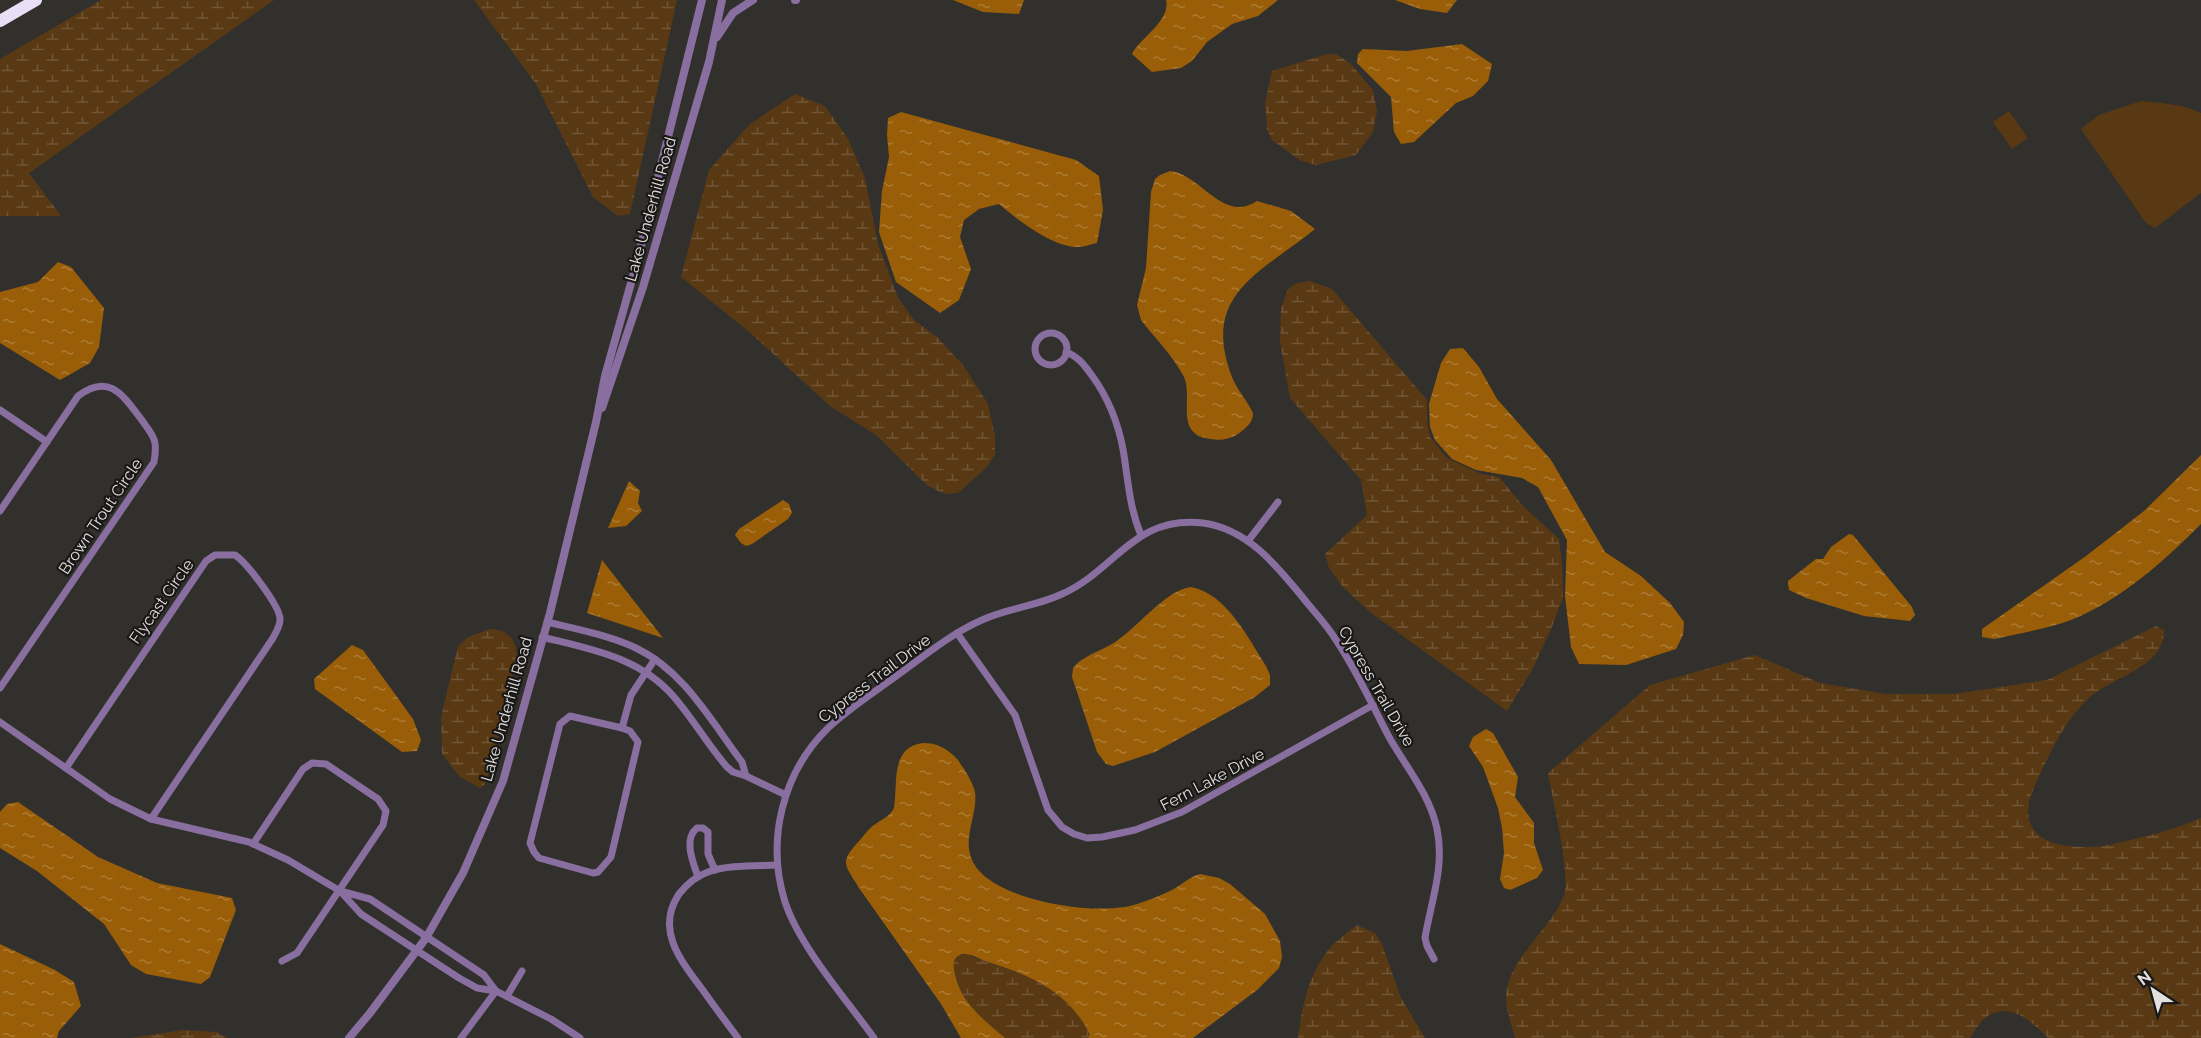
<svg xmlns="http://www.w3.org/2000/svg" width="2201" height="1038" font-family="Raleway,sans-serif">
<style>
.wetland{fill:url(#wetland-marsh)}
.pitch{fill:#593913}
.water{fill:url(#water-ripples)}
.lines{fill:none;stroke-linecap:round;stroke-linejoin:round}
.minor{stroke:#886fa0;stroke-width:7}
.tertiary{stroke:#886fa0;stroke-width:8}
.motorway{stroke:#eadef7;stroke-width:12}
.labels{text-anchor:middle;stroke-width:4.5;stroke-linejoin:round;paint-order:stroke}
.street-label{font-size:16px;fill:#e3e1df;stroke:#191817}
</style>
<defs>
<pattern id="wetland-marsh" width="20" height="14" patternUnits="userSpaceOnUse" patternTransform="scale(1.5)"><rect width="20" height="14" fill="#593913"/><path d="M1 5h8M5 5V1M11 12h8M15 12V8" fill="none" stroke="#715535"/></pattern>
<pattern id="water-ripples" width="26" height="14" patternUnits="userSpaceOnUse" patternTransform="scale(1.5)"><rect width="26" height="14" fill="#995e07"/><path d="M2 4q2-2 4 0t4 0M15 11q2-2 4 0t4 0" fill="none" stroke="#ac7c37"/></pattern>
</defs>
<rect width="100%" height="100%" fill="#32302d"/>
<g class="wetland">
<path d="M101,0H274L29,173L61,216H0V59Z"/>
<path d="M474,0H677L630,214L618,216L593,197L536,84Z"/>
<path d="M1327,54H1336L1351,64L1373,90L1377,111L1373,132L1356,155L1316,165L1301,161L1272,140L1267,129L1265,103L1272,71Z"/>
<path d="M795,94L825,106L848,139L865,178L878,244L898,298L914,320L938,338L963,365L988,404L995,436V455L986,468L958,493L945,494L928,486L876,435L830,406L747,330L681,277L709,170L750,124Z"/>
<path d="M1310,281L1332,289L1427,400V422L1430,437L1447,458L1481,474L1499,477L1523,506L1559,539L1562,564L1563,597L1551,629L1532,670L1507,711L1371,613L1342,586L1329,568L1325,554L1367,515L1361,480L1290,398L1280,342L1281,308L1288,289L1297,283Z"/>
<path d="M2156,626L2164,630C2165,669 2109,677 2087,700C2076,710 2064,727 2057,740C2051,751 2030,792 2029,803C2020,852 2087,851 2118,843C2147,836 2174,830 2201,818V1038H2048C2031,1021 2009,1000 1985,1018C1979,1023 1974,1032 1970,1038H1515C1512,1026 1506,1010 1506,998C1506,960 1552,929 1564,895C1571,874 1552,798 1548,773L1650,685L1755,655L1820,683L1886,694H1953L2047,680Z"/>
<path d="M490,629C503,629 513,635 516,649C518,657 514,668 512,676C506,710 497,742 488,775L485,784L480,788L459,776L442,754L441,717L458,646L468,637Z"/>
<path d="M1357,925L1375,933L1382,944L1401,998L1425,1038H1298C1302,1006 1309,971 1332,946C1339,938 1349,932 1357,925Z"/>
<path d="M966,954C1017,975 1064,978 1090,1035L1088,1038H1005C975,1012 960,1003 953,962L959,955Z"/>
<path d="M183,1030L216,1032L227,1038H130Z"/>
</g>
<g class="pitch">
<path d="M2141,101C2162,103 2182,104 2201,113V193L2155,228L2146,223L2081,129L2099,115Z"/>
<path d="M2009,111L2028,138L2012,149L1993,122Z"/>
</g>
<g class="water">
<path d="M953,0H1024L1019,14L983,12Z"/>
<path d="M1166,0H1278L1258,16L1232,24L1207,42L1192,61L1181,68L1152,72L1132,54C1140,38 1171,21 1166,0Z"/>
<path d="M1395,0H1457L1447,13L1420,9Z"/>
<path d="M1462,44L1492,64L1488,81L1473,96L1456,103L1414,142L1401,144L1394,132L1391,97L1357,63L1358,54L1363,49L1407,51Z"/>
<path d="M901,112L1076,160L1099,176L1103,210L1097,243C1091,244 1084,247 1078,247C1052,247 1018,220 999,204L979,209L964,220L960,237L971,269L959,300L940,313L896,282L879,232L882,191L889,157L887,135L888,118Z"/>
<path d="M1170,171C1201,174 1223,224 1257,201L1291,211L1315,229C1261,273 1200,294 1232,377C1237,390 1247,400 1253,413C1253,423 1246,428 1238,434C1230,439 1220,441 1211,439C1172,435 1195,396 1183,375C1172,355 1155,338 1141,320L1137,305L1146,268L1151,192L1155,179L1160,175Z"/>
<path d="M58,262L71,267L104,308L99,347L90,363L60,380L0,343V292L38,282Z"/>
<path d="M1463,348L1479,367L1497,399L1551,460L1605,552L1641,576L1670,603L1684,622L1683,635L1676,649L1626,665L1579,664L1571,647L1565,596L1567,540L1538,487L1522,478L1476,470L1452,459L1435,440L1430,427L1429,404L1441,363L1450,349Z"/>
<path d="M2201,455V524C2162,563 2122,599 2071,620C2047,629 2019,633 1994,639L1982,637V629L2086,556L2144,511Z"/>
<path d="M629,481L640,491L638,503L642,511L626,526L608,528Z"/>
<path d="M783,500L789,504L792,513L788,519L752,544L746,546L741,543L735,535L739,529Z"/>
<path d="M1849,534L1853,535L1912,607L1915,615L1910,621L1864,616L1806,598L1789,590L1788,581L1816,559H1823L1831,547Z"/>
<path d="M602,560L663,638L587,613Z"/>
<path d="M1191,587C1227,594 1248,638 1266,666L1270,675V685L1255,697L1155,752L1113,766L1106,764L1097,752L1072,677L1073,668C1081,657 1100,651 1112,644C1137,629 1165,590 1191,587Z"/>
<path d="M352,645L363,650L413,719L421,740L417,751L402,752L315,689L314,679Z"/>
<path d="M1486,729L1493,733L1518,777L1515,797L1534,823V843L1543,870L1537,878L1510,890L1504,888L1500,879L1504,853L1502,828L1498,808L1483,767L1469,746L1473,737Z"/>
<path d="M923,743C938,743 948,749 958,760C964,769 973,782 975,792C978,815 962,837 972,860C990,901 1095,916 1134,905C1147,901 1160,896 1172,890C1182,885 1189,877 1200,874L1219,878L1230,884L1265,914L1280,941L1282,957L1279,968L1257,990L1193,1038H1088L1090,1035C1070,992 1030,975 988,962C979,959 971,953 962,954C952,958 953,964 955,974C961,1003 983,1019 1005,1038H961L941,1004L859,888C844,863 839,863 860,840C865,834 870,827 877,823C884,818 890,816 894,808C898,783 890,747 923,743Z"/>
<path d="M18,802L98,857L157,883L232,898L236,910L210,977L201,984L146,974L131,965L104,924L37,871L0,848V812L7,804Z"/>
<path d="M0,944L55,970L74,982L81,1006L59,1031L57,1038H0Z"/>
</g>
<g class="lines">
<g class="minor">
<circle cx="1051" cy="349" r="16"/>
<path d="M1066,352C1079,357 1085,366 1093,377C1108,398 1118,423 1123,449C1128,478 1129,507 1141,535"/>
<path d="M0,410L47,442"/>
<path d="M0,511L78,396C109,373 122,394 141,419C145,425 154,435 155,443C156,449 155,456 154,462L0,688"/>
<path d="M1248,541L1278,502"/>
<path d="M957,633L1015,715L1048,810L1062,827L1074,834L1087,838L1102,837L1135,830L1182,812L1373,705"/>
<path d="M542,637C590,649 640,657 674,697C693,719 708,745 727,767L733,772L746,776L742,762C711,721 684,671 636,648C608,635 576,629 547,622"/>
<path d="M570,716L622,728L630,731L638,742L611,857L598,872L593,873L539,858L534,852L530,843L560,724Z"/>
<path d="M0,722L110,799L151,819L249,842L288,860L340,891"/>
<path d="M622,728L631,695L655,659"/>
<path d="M66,768L206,561L215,555H235C246,562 281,607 280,620C280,626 276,632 273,638L151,819"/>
<path d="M746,776L786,795"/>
<path d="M253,844L303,769L312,763L326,764L378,799L386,811L383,825L297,953L282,961"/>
<path d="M698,877C693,862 683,839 697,828H703L708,832V854L715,870"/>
<path d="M340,891L370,899L484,975L496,991L477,988L459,978L361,914Z"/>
<path d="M507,996L522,971"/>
<path d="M461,1038L496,991L551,1019L580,1038"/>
<path d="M738,1038C726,1022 714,1006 702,989C681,961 655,930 679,894C686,885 697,876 708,872C727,865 756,866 777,865"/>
<path d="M874,1038C846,999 800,947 785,902C766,841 782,773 828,728C848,709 873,693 895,677C923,657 950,634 982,620C1008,608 1037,606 1062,594C1116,570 1134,515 1203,523C1248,529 1277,566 1304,599C1315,613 1327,625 1336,640C1357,671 1372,705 1389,737C1406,767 1430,795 1437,829C1445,867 1431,901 1425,938L1427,946L1434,959"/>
</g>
<g class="tertiary">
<path d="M795,0H796"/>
<path d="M717,37L733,13L753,0"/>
<path d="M602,408L643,287L709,62L722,0"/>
<path d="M349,1038L370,1013L426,938L463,873L503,781L550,613L596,422L605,376L638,258L702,0"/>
</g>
<path class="motorway" d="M0,21L36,0"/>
</g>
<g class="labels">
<g class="street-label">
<text transform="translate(650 209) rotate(-74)" y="6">Lake Underhill Road</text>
<text transform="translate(100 516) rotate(-56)" y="6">Brown Trout Circle</text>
<text transform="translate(161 601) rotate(-55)" y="6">Flycast Circle</text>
<text transform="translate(874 678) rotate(-37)" y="6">Cypress Trail Drive</text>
<text transform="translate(1377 686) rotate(60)" y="6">Cypress Trail Drive</text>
<text transform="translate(506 709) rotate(-74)" y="6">Lake Underhill Road</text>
<text transform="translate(1212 779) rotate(-28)" y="6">Fern Lake Drive</text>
</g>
</g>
<g transform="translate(2153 990) rotate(324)" stroke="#191817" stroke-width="4.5" paint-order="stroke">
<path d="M0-4.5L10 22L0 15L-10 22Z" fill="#e3e1df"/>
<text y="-9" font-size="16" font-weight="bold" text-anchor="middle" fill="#e3e1df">N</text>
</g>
</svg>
